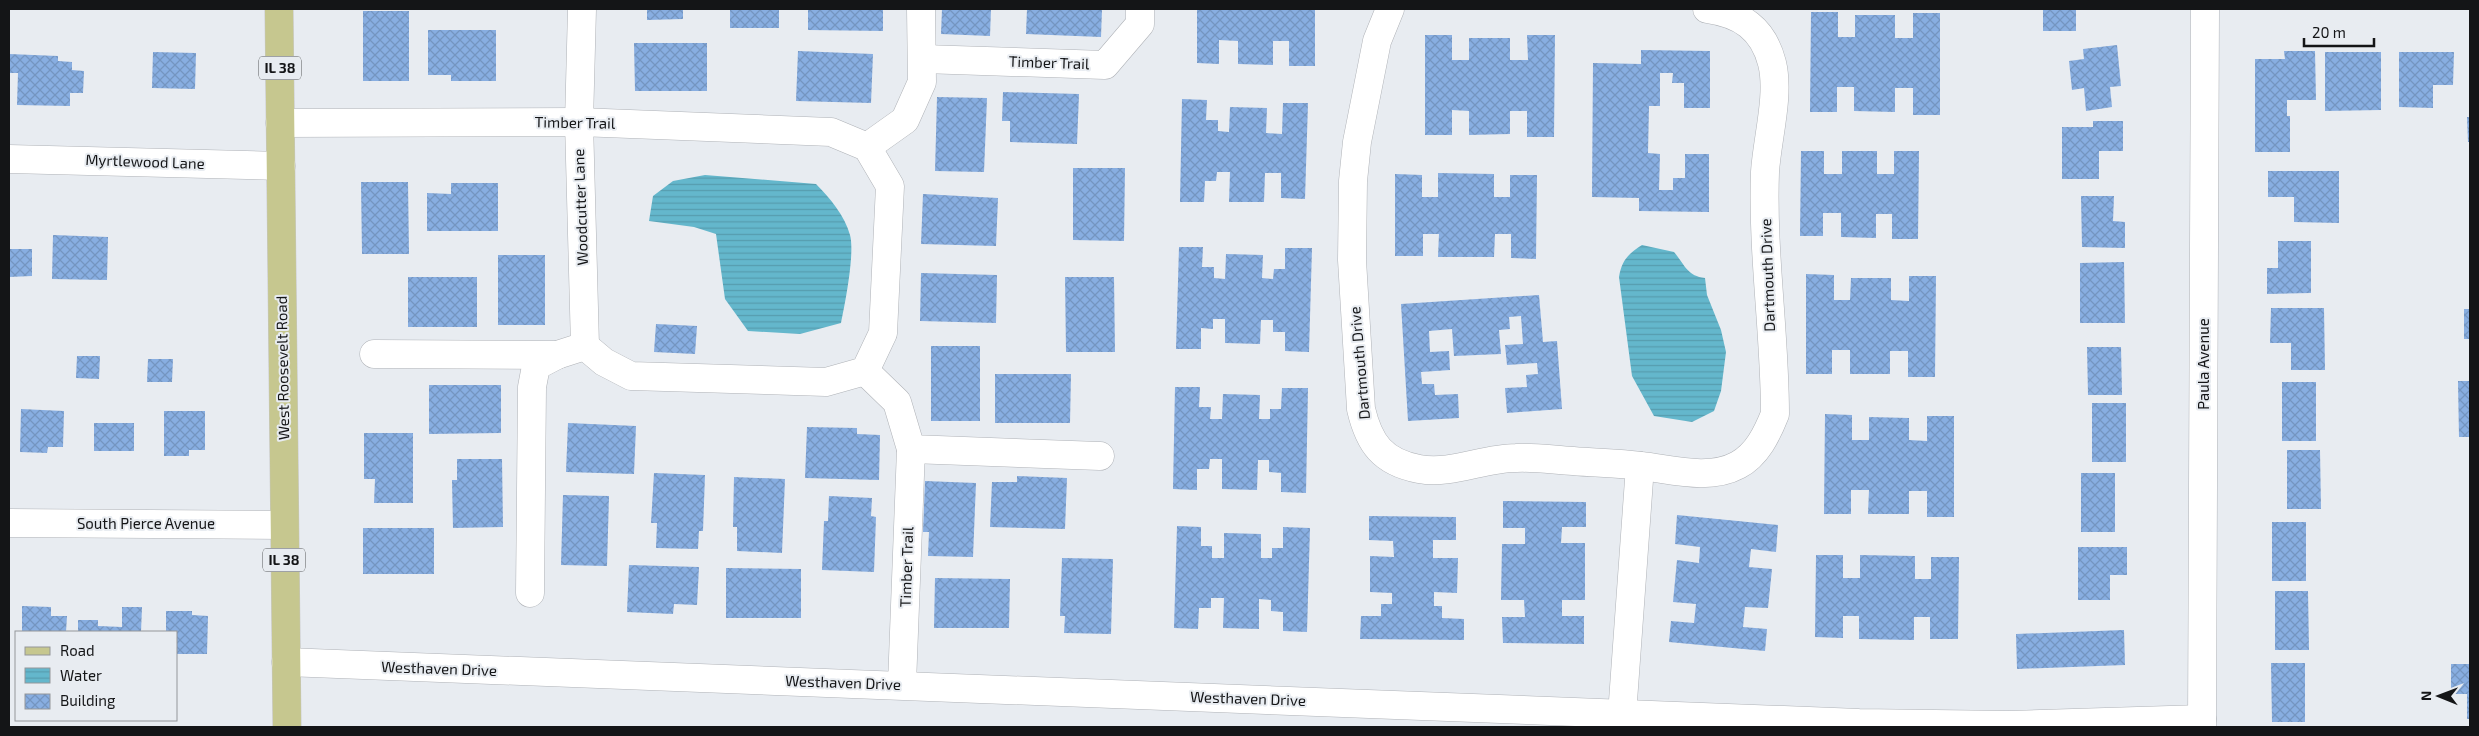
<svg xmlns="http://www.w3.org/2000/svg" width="2479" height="736" font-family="'Exo 2',sans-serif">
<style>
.water{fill:url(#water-rules)}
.building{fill:url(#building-cross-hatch)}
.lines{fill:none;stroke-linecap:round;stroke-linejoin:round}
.minor-casing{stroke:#afb2b7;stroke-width:29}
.major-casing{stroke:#c7c7c7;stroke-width:29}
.minor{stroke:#fff;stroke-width:28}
.major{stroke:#c6c78f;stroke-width:28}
.labels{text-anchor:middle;stroke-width:4;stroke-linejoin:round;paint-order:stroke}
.shield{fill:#e8ecf1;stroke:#545658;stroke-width:1}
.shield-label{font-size:14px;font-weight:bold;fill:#141517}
.street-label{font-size:15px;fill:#141517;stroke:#e8ecf1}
</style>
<defs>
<pattern id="water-rules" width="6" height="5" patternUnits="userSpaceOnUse" patternTransform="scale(1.25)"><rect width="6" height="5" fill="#64b7cc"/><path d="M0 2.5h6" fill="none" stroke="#569cae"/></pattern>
<pattern id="building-cross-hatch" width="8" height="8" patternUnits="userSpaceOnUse" patternTransform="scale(1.25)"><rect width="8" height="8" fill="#88aee1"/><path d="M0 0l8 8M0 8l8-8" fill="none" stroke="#7495c0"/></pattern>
</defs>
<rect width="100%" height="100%" fill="#e8ecf1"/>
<g class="water">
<path d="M705,175L816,184C830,198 845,216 850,235C855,253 845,304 841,323L800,334L748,331L725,299L716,234L694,227L649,221L653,196L673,181Z"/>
<path d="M1642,245L1674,252C1685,265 1687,276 1705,278L1707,295L1721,330L1726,352L1721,391L1714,411L1692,422L1654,416L1632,376L1619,277C1622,260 1628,254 1642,245Z"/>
</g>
<g class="building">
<path d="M647,9H683V19L647,20Z"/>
<rect x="730" y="9" width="49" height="19"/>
<path d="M808,9H883V31L808,30Z"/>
<path d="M942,9H991L990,36L941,34Z"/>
<path d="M1027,9H1102L1101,37L1026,34Z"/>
<path d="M1197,9H1315V66H1289V41H1273V65L1238,64V41L1219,40V64L1197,63Z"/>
<rect x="2043" y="9" width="33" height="22"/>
<rect x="363" y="11" width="46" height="70"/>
<path d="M1811,12H1838V37H1855V15H1895V38H1913V13H1940V115H1913V88H1895V112L1854,111V87H1837V112H1810Z"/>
<path d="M428,30H496V81H451V75H428Z"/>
<path d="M1425,35H1452V60H1469V38H1510V60H1528L1527,35H1555L1554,137H1527V111H1510V134L1469,135V111L1452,110V135H1425Z"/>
<path d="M634,43H707V91H635Z"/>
<path d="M2117,45L2121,86L2110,87L2112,107L2086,111L2084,88L2072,90L2069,61L2084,59L2083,49Z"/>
<path d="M1641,50L1710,51V108H1684V83H1672L1673,73H1660V106H1649L1648,153L1660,154L1659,190H1673V178H1685V154H1709V212L1639,211V198L1592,197L1593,63L1641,64Z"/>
<path d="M798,51L873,54L871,103L796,101Z"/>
<path d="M2284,51H2315L2316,100H2287V116H2290V152H2255V59H2285Z"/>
<path d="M153,52L196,53L195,89L152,88Z"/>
<path d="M2325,52H2381V110L2325,111Z"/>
<path d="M2399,52H2454L2453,85H2433V108L2399,107Z"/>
<path d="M9,54L58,56V61L72,62V70L84,71L83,93H70V106L17,105L18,73H9Z"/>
<path d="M1003,92L1079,94L1077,144L1010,142V121H1002Z"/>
<path d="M937,97L987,98L984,172L935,171Z"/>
<path d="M1182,99L1207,100L1206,120H1218V131L1229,132L1230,107L1267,108L1266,133L1282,134L1283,103H1308L1305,199L1281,198V173H1265L1264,202H1229L1230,172H1217L1216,181H1205L1204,202H1180Z"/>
<path d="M2467,117H2470V142H2468Z"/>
<path d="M2093,121H2123V151H2099V179H2062V127H2093Z"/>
<path d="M1801,151H1824V174H1842V151H1877V174H1894V151H1919L1918,239H1892V214H1876V238L1841,237V213H1823V236H1800Z"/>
<path d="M1073,168H1125L1124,241L1073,240Z"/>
<path d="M2268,171H2339V223L2294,222V197H2268Z"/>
<path d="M1438,173L1494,174V197H1510V175H1537L1536,259L1511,258V234H1495L1494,257H1438L1439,234H1423V256H1395V174L1422,175V197H1438Z"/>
<path d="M361,182H408L409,254H362Z"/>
<path d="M451,183H498V231H427V193L451,194Z"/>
<path d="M923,194L998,198L996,246L921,244Z"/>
<path d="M2081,196H2114L2113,221L2125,222V248L2082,247Z"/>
<path d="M53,235L108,237L107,280L52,279Z"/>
<path d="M2278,241H2311V293L2267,294V268H2278Z"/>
<path d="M1179,247H1203L1202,267H1214V278L1225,279L1226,254L1263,255L1262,278L1273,279L1274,269H1285V248H1312L1309,352L1285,351V332H1273V320H1261L1260,344L1225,343V319H1213V329L1201,328V349H1176Z"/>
<path d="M9,249H32V276L9,277Z"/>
<rect x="498" y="255" width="47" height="70"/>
<path d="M2124,262L2125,323H2080V263Z"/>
<path d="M921,273L997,275L996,323L920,321Z"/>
<path d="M1806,274L1834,275V300H1850L1851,278H1891V300L1909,301V276H1936L1935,377H1908V351H1890V374H1850V350H1832V374H1806Z"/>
<rect x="408" y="277" width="69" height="50"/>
<path d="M1065,277H1114L1115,352H1066Z"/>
<path d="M1539,295L1543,342L1557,341L1562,409L1507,413L1505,388L1527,387L1526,375L1538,374L1537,363L1507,365L1505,345L1523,344L1521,316L1509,317L1510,329L1499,330L1501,354L1454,356L1452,329L1429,331L1430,352L1449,351L1450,370L1421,372L1422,384H1434L1435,395L1458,394L1459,418L1408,421L1401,304Z"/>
<path d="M2271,308H2324L2325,370H2291V343H2270Z"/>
<rect x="2464" y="309" width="6" height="30"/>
<path d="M656,324L697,326L695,354L654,352Z"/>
<rect x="931" y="346" width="49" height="75"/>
<path d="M2087,347H2121L2122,395H2088Z"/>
<path d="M77,356H100L99,379L76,378Z"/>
<path d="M148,359H173L172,382H147Z"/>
<path d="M995,374H1071L1070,423H995Z"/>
<path d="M2458,381H2470V437H2459Z"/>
<rect x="2282" y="382" width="34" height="59"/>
<path d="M429,385H501V433L429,434Z"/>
<path d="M1175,387H1200L1199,407H1211L1210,419H1222L1223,394L1260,395L1259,419H1270V409H1281L1282,388H1308L1306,493L1281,492V473L1269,472V460H1258L1257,490L1222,489V459H1210L1209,469H1197V490L1173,489Z"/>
<rect x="2092" y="403" width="34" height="59"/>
<path d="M21,409L64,411L63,447H48L47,453L20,452Z"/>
<path d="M164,411H205V450H189V456H164Z"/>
<path d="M1825,414L1852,415V440H1869V417L1909,418V440L1927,441V416H1954V517H1927V491H1909V514H1868L1869,490H1851V514H1824Z"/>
<rect x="94" y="423" width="40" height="28"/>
<path d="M568,423L636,426L634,474L566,472Z"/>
<path d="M807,427L857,428V434L880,435L879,480L805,478Z"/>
<path d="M364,433H413V503H374L375,479H364Z"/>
<path d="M2287,450H2320L2321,509H2287Z"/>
<path d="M457,459H502L503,527L453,528L452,480H457Z"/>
<path d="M654,473L705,475L703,531H699L698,549L656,548L657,523H651Z"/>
<rect x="2081" y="473" width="34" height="59"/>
<path d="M1017,476L1067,478L1065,529L990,527L992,482H1017Z"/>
<path d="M734,477L785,479L782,553L737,551V527H733Z"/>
<path d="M925,481L976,483L973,557L928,556L929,532H923Z"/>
<path d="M563,495L609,496L607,566L561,565Z"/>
<path d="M829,496L872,498L871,516L876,517L874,572L822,570L824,521H828Z"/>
<path d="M1503,501L1586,502V527H1562L1561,543H1585V600H1562V616H1584V644L1503,643L1502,617H1525L1524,600H1501L1502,544H1525V528H1503Z"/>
<path d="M1677,515L1778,525L1776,552L1751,549L1749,567L1772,569L1768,608L1745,607L1743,627L1767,629L1765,651L1669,642L1671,621L1694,623L1696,604L1673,602L1677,560L1699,563L1700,547L1675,544Z"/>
<path d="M1369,516L1456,517V540H1433V558H1458L1457,593L1434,592V606H1442V618L1464,619V640L1360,639L1361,616H1381V604H1392V593L1370,592V556L1394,557L1393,541L1369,540Z"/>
<rect x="2272" y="522" width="34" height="59"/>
<path d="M1177,526L1201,527V546H1212V558H1224V533L1261,534V558H1272V548H1283V527L1310,528L1307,632L1283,631V612L1271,611V600L1259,599V629L1223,628L1224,598H1211V608H1199L1198,629L1174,628Z"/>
<rect x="363" y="528" width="71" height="46"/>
<path d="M2078,547H2127V575H2110V600H2078Z"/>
<path d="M1816,555H1843V578H1860V555L1915,556V579H1931V557H1959L1958,639H1930V617H1914V640L1859,639V616H1843V638L1815,637Z"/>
<path d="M1062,558L1113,559L1111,634L1064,633L1065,616H1060Z"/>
<path d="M629,565L699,567L697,605L674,604L673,614L627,612Z"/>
<path d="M726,568L801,569V618H726Z"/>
<path d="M935,578L1010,579L1009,628H934Z"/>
<path d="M2275,591H2308L2309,650H2275Z"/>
<path d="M22,606L51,607V616H67L66,632H22Z"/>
<path d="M122,607H142L141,632H78V620H98V626L122,627Z"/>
<path d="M166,611H192V615L208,616L207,654H176V632H166Z"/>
<path d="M2124,630L2125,665L2017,669L2016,634Z"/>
<path d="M2271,663H2305V722H2272Z"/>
<path d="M2451,664H2470V719H2467V694H2451Z"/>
</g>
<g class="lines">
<g class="minor-casing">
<g id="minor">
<path d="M1390,9L1377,41L1357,142L1353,181L1352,260L1361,409C1369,443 1382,462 1419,469C1452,475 1483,458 1516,458C1535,457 1554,460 1573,461C1595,463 1618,463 1641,466C1670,469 1709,481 1738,465C1757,455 1767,434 1775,414C1775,334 1762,253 1765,172C1767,139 1780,95 1772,63C1763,28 1741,14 1707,9"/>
<path d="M923,59L1105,65L1140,24V9"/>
<path d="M280,123L579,122L831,132L867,147L890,186L883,333L865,371L826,382L631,376L604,362L585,346"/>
<path d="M867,147L905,120L922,82L921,9"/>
<path d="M9,159L281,166"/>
<path d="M374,354L557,355L585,346L579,122L582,9"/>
<path d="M865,371L897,402L911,449L1100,456"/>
<path d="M9,523L284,525"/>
<path d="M530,593L532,387L536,366L557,355"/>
<path d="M286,662L1859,723L2010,725L2202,719"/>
<path d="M902,684L911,449"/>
<path d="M1622,715L1640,466"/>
<path d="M2202,727L2205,9"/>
</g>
</g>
<g class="major-casing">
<path id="major" d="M279,9L287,727"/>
</g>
<use href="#minor" class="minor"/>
<use href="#major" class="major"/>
</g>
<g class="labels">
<g class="shield">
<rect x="259" y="56.5" width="42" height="23" rx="4"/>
<rect x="263" y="548.5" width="42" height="23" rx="4"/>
</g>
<g class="shield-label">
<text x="280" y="73">IL 38</text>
<text x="284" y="565">IL 38</text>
</g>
<g class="street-label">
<text transform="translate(1049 63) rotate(2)" y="5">Timber Trail</text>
<text transform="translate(575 123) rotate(1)" y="5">Timber Trail</text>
<text transform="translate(145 162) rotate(2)" y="5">Myrtlewood Lane</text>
<text transform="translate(581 207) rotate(-92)" y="5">Woodcutter Lane</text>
<text transform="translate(1768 275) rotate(-92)" y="5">Dartmouth Drive</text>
<text transform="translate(1360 363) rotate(-95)" y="5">Dartmouth Drive</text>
<text transform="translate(2204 364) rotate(-90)" y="5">Paula Avenue</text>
<text transform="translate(283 368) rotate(-91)" y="5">West Roosevelt Road</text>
<text x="146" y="529">South Pierce Avenue</text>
<text transform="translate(907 567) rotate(-88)" y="5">Timber Trail</text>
<text transform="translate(439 669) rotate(2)" y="5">Westhaven Drive</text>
<text transform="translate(843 683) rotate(2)" y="5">Westhaven Drive</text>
<text transform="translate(1248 699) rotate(2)" y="5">Westhaven Drive</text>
</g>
</g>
<rect width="2479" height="736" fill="none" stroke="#141517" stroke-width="20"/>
<rect x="15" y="631" width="162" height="90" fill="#e8ecf1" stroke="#93969a"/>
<rect x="25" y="647" width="25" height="8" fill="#c6c78f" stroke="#93969a"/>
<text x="60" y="656" font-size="15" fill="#141517">Road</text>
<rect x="25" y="668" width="25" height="15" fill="url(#water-rules)" stroke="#93969a"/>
<text x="60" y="681" font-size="15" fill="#141517">Water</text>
<rect x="25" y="694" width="25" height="15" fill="url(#building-cross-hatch)" stroke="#93969a"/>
<text x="60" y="706" font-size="15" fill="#141517">Building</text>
<g transform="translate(2439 696) rotate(271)" stroke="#e8ecf1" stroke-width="4" paint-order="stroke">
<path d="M0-4L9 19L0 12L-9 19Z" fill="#141517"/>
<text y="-8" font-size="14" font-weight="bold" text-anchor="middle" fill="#141517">N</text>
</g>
<path d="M2304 38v8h70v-8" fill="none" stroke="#141517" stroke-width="2.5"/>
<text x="2312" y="38" font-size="15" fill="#141517" stroke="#e8ecf1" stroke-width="4" paint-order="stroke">20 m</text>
</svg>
